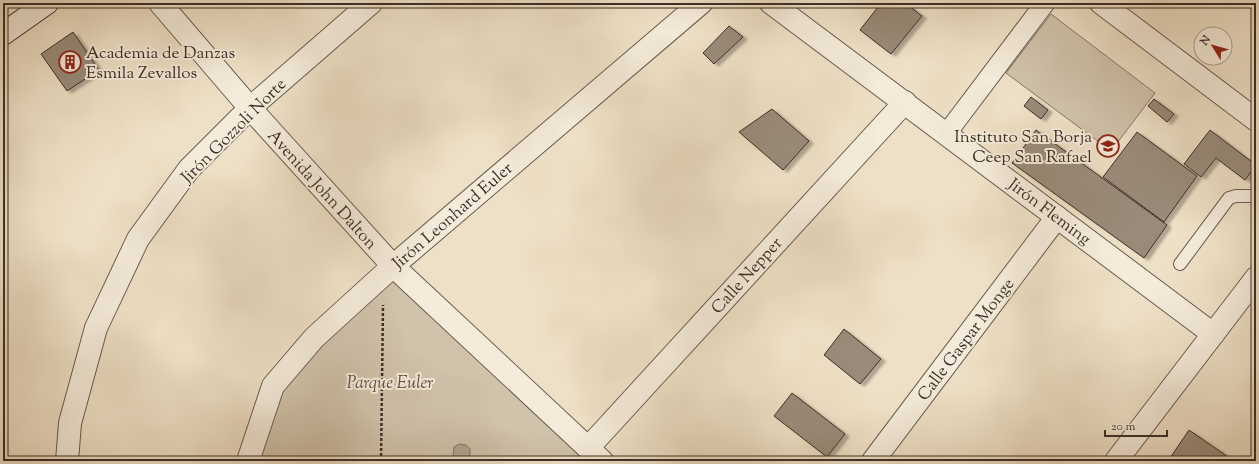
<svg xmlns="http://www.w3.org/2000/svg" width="1259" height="464" font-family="'Sorts Mill Goudy',serif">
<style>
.green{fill:#d0c2ab;stroke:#867869}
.water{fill:#b1a490;stroke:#827566}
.building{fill:#998b7a;stroke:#3c2f27;filter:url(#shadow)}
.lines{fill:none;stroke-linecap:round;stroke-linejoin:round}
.service-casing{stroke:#685b4f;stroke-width:14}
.pedestrian-casing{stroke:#685b4f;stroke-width:21}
.minor-casing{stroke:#685b4f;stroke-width:24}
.secondary-casing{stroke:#3c2f27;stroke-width:24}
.path{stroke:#3c2f27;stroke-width:2.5;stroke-dasharray:3 2;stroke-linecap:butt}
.service{stroke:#f4ebda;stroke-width:12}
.pedestrian{stroke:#f4ebda;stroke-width:19}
.minor{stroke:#f4ebda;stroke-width:22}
.secondary{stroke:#f4ebda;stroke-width:22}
.labels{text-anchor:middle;stroke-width:4;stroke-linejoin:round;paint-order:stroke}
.poi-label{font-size:17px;fill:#3c2f27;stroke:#f4ebda;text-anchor:start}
.street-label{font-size:17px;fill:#3c2f27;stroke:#f4ebda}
.park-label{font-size:17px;font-style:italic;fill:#5a4c41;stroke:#f4ebda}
</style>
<defs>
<filter id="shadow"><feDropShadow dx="4.5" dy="2.5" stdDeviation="1" flood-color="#0004"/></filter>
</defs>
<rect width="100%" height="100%" fill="#eee0c6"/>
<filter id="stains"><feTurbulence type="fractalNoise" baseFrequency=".005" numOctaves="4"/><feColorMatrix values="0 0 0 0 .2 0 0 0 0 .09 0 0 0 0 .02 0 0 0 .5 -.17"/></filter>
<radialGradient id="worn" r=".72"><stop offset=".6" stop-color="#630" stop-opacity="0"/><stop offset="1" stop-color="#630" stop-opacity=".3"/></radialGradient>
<g class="green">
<path d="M1051,14L1155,93L1111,151L1006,73Z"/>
<path d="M391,276L593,461H255L281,386Z"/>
</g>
<path class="water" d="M459,444L466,445L470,449V455L465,461L456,460L453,455L454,447Z"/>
<g class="building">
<path d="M881,3H905L922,16L891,54L860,30Z"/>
<path d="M729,26L743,37L714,64L703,53Z"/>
<path d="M73,32L99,70L67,91L41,54Z"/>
<path d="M1031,97L1048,110L1041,119L1024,106Z"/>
<path d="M1154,99L1174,114L1167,122L1148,106Z"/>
<path d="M772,109L809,141L783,170L739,132Z"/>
<path d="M1036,130L1167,225L1144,258L1012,163Z"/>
<path d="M1210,130L1256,165L1245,180L1216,158L1201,177L1184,164Z"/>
<path d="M1137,132L1197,176L1164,222L1103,177Z"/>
<path d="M844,329L881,359L860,384L824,355Z"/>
<path d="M792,393L845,434L827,457L774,416Z"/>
<path d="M1189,430L1234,461H1168Z"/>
</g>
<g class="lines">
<g class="service-casing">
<path id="service" d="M1180,264L1229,198L1236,196H1256"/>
</g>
<g class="pedestrian-casing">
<path id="pedestrian" d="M947,133L1045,3"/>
</g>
<g class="minor-casing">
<g id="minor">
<path d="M160,3L250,108L393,266L602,461"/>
<path d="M771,3L1213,334"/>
<path d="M1101,3L1256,120"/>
<path d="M588,448L905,102"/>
<path d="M67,461L70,423L96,328L138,239L189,169L250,108L371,3"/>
<path d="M248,461L273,386L314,338L393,266L701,3"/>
<path d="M873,461L1057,217"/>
<path d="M1116,461L1256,278"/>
</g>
</g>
<g class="secondary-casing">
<path id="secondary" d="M3,34L47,3"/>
</g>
<path class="path" d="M381,461L383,305"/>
<use href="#service" class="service"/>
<use href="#pedestrian" class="pedestrian"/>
<use href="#minor" class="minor"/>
<use href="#secondary" class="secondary"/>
</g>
<defs>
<g id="building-ring" transform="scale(1.15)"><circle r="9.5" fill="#f4ebda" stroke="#8f2418" stroke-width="1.5"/><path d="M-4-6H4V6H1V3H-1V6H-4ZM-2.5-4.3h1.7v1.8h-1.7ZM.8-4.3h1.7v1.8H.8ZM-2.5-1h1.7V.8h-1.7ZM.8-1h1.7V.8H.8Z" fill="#8f2418"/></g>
<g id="school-ring" transform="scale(1.15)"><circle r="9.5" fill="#f4ebda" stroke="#8f2418" stroke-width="1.5"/><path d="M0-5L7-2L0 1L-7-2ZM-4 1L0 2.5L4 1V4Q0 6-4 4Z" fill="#8f2418"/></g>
</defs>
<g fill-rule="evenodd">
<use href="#building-ring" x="70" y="62"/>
<use href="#school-ring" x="1108" y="146"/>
</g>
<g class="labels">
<g class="poi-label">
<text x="86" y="58">Academia de Danzas<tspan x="86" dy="20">Esmila Zevallos</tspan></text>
<text x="1092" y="142" text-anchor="end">Instituto San Borja<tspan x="1092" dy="20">Ceep San Rafael</tspan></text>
</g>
<g class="street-label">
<text transform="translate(233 130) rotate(-45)" y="6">Jirón Gozzoli Norte</text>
<text transform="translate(323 189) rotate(48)" y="6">Avenida John Dalton</text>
<text transform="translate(1050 211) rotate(37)" y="6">Jirón Fleming</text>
<text transform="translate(452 215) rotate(-41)" y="6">Jirón Leonhard Euler</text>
<text transform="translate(746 275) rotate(-48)" y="6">Calle Nepper</text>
<text transform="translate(965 339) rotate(-53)" y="6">Calle Gaspar Monge</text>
</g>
<g class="park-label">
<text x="390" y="388">Parque Euler</text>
</g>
</g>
<rect width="1259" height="464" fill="none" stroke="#eee0c6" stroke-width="16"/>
<rect x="4" y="4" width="1251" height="456" fill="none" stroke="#3c2f27" stroke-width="2"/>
<rect x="8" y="8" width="1243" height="448" fill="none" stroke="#3c2f27"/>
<g transform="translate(1213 46) rotate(307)"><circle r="19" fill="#f4ebda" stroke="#aaa092"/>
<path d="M0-3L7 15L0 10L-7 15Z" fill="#8f2418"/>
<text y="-6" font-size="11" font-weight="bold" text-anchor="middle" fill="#3c2f27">N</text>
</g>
<path d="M1105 430v6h62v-6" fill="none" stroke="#3c2f27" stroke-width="2"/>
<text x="1111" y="430" font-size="12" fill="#3c2f27" stroke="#f4ebda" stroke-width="3" paint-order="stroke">20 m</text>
<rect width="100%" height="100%" filter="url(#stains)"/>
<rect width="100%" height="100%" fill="url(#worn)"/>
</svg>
